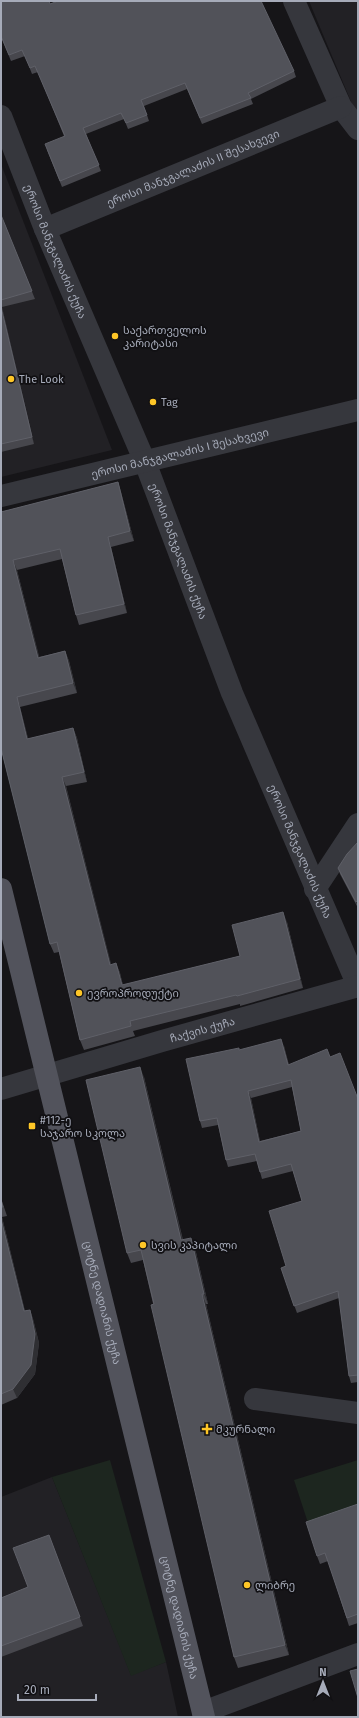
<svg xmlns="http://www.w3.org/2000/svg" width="359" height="1718" font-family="'Fira Sans','Noto Sans Georgian',sans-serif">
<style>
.built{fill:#222125}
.green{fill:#1d261f}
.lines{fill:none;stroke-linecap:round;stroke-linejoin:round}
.minor{stroke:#36373d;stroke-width:22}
.major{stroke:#52535c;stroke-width:22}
.wall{fill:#47474d;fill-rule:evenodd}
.shaded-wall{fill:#2f2f33}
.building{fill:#515259;stroke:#5f6068;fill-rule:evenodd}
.poi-dot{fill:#fec627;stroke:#111013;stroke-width:1.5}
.labels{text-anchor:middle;stroke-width:3.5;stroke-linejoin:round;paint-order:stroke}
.street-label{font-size:11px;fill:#a6abb9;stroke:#111013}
.poi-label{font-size:11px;fill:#a6abb9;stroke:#111013;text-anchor:start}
</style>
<rect width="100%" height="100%" fill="#161518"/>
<g class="built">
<path d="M309,1H358V112L352,104Z"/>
<path d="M1,164L112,450L1,477Z"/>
<path d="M52,1477L131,1675L166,1662L178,1717H1V1497Z"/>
</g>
<g class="green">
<path d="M110,1460L166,1662L131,1676L52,1477Z"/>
<path d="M358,1460V1508L308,1523L294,1480Z"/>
</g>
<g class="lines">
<g class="minor">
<path d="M294,1L341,107L358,129"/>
<path id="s1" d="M1,116L45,229L145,462L232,693L358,986"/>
<path id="s2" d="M45,229L341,107"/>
<path id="s3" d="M1,496L358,410"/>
<path d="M315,889L358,824"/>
<path id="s4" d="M1,1089L162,1041L358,986"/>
<path d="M255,1399L358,1413"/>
<path d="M203,1712L358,1654"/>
</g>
<path class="major" id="s5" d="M1,889L204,1717"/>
</g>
<g class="wall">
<path d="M50,4L294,71L296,77L251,99L253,104L202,124L187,89L144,106L149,121L128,129L124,119L86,134L101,171L62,187L47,150L64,136L38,72L32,74L25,56L11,61L1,37Z"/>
<path d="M1,215L35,299L2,307L34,444L1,452Z"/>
<path d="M118,482L121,492L134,541L111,547L127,613L79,625L76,615L62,559L17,570L39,657L65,651L69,661L77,693L20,707L28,739L73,728L77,738L87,782L66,786L111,965L116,963L120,973L123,985L240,956L287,922L303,988L240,1006V1004L133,1031L135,1036L84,1050L80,1040L59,952L54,953L50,944L1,748V512Z"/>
<path d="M358,842V908L340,874L338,868Z"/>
<path d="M284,1046L289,1065L330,1057L358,1099V1382L351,1383L349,1376L339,1298L297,1313L281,1268L286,1266L302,1201L293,1171L262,1179L257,1161L228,1167L226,1160L218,1125L202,1128L200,1121L240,1050ZM292,1087L301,1131L260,1141L251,1098Z"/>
<path d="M144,1077L183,1240L195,1248L208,1304H206L289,1655L238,1668L234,1657L143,1260L131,1263L127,1253Z"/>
<path d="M1,1198L7,1216L2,1217L25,1311L30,1310L33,1319L39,1343L35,1374L17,1398L1,1405Z"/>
<path d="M358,1504V1623L349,1626L328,1561L320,1564L317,1556Z"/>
<path d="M49,1535L83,1626L1,1657V1598L28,1588Z"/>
</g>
<g class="shaded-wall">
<path d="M1,304L2,307L34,444L32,437L1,307Z"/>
<path d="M118,482L121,492L134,541L130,531Z"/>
<path d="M108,537L111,547L127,613L124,604Z"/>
<path d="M13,560L17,570L42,667L38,658Z"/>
<path d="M65,651L69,661L77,693L73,683Z"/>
<path d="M17,697L20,707L31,749L27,739Z"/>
<path d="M73,728L77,738L87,782L84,772Z"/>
<path d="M62,777L66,786L114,975L110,965Z"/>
<path d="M358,900V907L356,902Z"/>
<path d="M283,912L287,922L303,988L300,979Z"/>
<path d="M116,963L120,973L125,995L122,985Z"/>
<path d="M281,1039L284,1046L290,1072L288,1065Z"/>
<path d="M140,1067L144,1077L185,1250L181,1240Z"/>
<path d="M248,1091L251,1098L261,1148L259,1142Z"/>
<path d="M1,1215L2,1217L27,1320L24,1311L1,1219Z"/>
<path d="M191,1238L195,1248L208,1304L204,1294Z"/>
<path d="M202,1294L206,1304L289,1655L285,1645Z"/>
<path d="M30,1310L33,1319L39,1343L35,1374L17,1398L13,1389Z"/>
</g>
<g class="building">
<path d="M1,1H49L50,4L58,1H261L294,71L248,93L251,98L200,118L185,83L141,100L147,115L126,123L121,113L83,128L99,165L60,181L45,144L65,136L35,66L30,68L22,50L9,55L1,36Z"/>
<path d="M1,215L32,291L1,300Z"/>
<path d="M1,307L32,437L1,444Z"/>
<path d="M118,482L130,531L108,537L124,604L76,615L60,549L13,560L38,658L65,651L73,683L17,697L27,739L73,728L84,772L62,777L110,965L116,963L122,985L240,956L232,925L283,912L300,979L237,996L236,995L130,1021L131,1026L80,1040L57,942L50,944L1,748V512Z"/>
<path d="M358,842V900L356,902L338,868L347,854Z"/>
<path d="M281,1039L288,1065L327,1049L330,1057L340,1053L358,1099V1375L349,1376L338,1291L294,1306L281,1268L286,1266L269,1211L302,1201L291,1164L260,1172L255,1154L226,1160L217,1118L200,1121L186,1059L239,1048V1050ZM291,1080L301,1131L259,1142L248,1091Z"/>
<path d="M140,1067L181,1240L191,1238L204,1294H202L285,1645L234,1657L151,1305L154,1304L141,1250L127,1253L86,1080Z"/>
<path d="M1,1200L3,1207H1Z"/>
<path d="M1,1219L24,1311L30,1310L35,1334L31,1365L13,1389L1,1394Z"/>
<path d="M358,1504V1614L347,1618L325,1553L317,1556L306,1522Z"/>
<path d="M49,1535L80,1617L1,1646V1598L28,1587L13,1548Z"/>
<path d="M358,1669V1698L350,1671Z"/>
</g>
<g class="poi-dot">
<circle cx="115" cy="336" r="4"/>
<circle cx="11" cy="379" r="4"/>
<circle cx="153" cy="402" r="4"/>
<circle cx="79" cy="993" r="4"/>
<rect x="28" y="1122" width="8" height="8" rx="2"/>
<circle cx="143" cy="1245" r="4"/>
<path d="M205 1423h4v4h4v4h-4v4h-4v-4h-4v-4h4z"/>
<circle cx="247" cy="1585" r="4"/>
</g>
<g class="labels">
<g class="street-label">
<text dy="4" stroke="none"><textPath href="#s2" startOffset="160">ეროსი მანჯგალაძის II შესახვევი</textPath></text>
<text dy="4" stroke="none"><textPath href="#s1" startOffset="146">ეროსი მანჯგალაძის ქუჩა</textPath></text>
<text dy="4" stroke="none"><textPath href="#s3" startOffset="184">ეროსი მანჯგალაძის I შესახვევი</textPath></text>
<text dy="4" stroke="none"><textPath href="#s1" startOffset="470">ეროსი მანჯგალაძის ქუჩა</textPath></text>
<text dy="4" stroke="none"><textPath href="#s1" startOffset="794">ეროსი მანჯგალაძის ქუჩა</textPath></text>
<text dy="4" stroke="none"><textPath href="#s4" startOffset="210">ჩაქვის ქუჩა</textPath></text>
<text dy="4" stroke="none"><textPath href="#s5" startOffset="426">ცოტნე დადიანის ქუჩა</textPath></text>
<text dy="4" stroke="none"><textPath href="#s5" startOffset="750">ცოტნე დადიანის ქუჩა</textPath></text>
</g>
<g class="poi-label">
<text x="123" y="334">საქართველოს<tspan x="123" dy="13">კარიტასი</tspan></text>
<text x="19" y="383">The Look</text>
<text x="161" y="406">Tag</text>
<text x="87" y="997">ევროპროდუქტი</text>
<text x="40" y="1124">#112-ე<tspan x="40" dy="13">საჯარო სკოლა</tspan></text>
<text x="151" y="1249">სვის კაპიტალი</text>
<text x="216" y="1433">მკურნალი</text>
<text x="255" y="1589">ლიბრე</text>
</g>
</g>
<rect width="359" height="1718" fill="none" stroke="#a6abb9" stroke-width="4"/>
<g transform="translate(323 1682)" stroke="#111013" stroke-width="3" paint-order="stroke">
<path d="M0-3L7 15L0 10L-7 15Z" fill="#a6abb9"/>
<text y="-6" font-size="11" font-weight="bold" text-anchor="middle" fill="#a6abb9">N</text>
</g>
<path d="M18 1694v6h78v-6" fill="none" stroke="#a6abb9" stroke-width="2"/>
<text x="24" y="1694" font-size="12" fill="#a6abb9" stroke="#111013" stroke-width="3" paint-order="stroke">20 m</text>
</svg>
